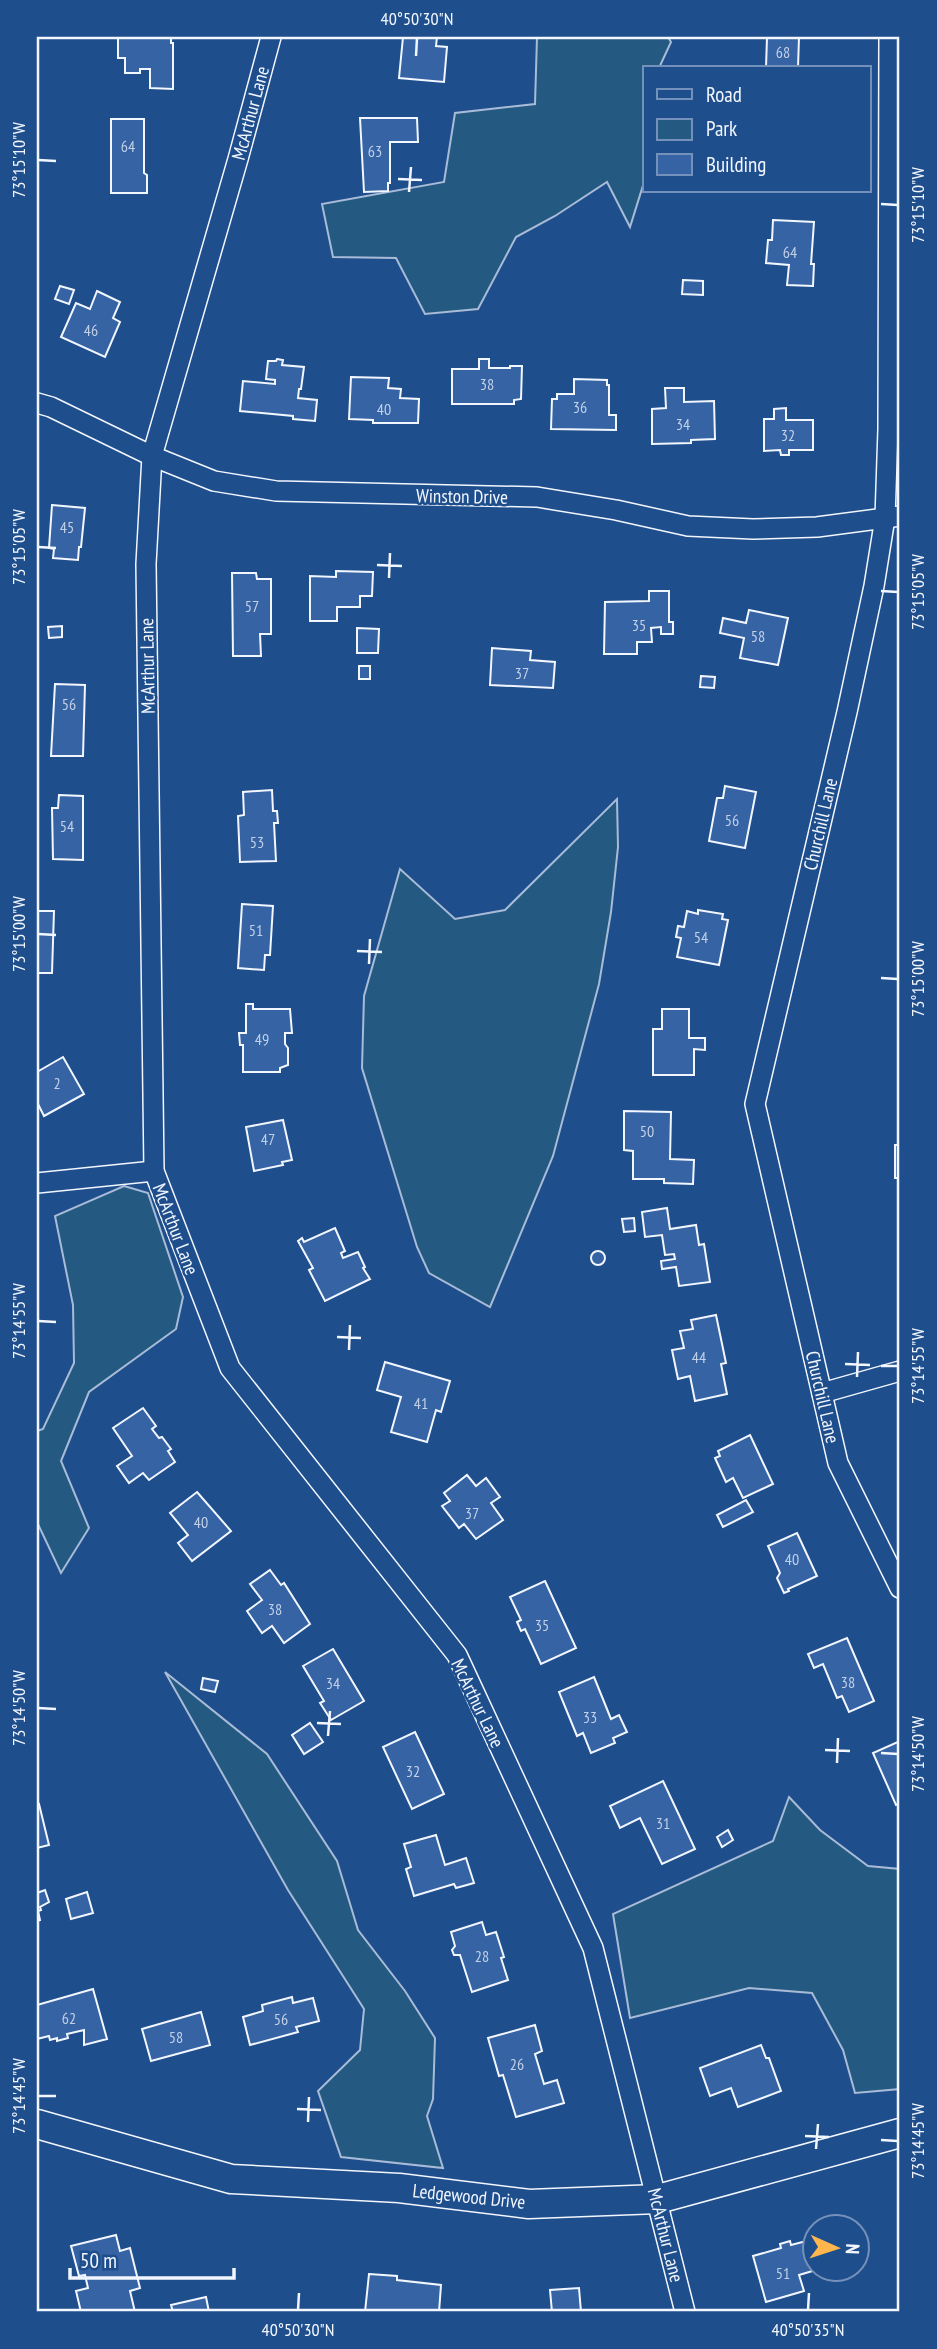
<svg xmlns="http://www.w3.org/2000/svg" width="937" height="2349" font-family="'PT Sans Narrow',sans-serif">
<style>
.green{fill:#245a82;stroke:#a8bbd7;stroke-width:2}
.building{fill:#3563a3;stroke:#f2f6ff;stroke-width:2}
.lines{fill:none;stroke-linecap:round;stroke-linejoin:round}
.street-casing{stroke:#f2f6ff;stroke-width:22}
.secondary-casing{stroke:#f2f6ff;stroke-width:31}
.street{stroke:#1f4e8c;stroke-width:19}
.secondary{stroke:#1f4e8c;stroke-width:28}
.ticks{fill:none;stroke:#f2f6ff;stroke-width:2.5}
.labels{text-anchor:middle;stroke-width:5;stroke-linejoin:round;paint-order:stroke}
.number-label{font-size:16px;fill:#c3d1e8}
.street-label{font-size:19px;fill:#f2f6ff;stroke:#1f4e8c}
.neatline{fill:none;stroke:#f2f6ff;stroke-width:2.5}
.ticks-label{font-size:18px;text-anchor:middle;fill:#f2f6ff}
</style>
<rect width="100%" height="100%" fill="#1f4e8c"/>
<g class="green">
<path d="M537,37H668L671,42L659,68H645V179L630,227L607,182L555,216L516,237L478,309L425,314L396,258L333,257L322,204L444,182L455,113L535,104Z"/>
<path d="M617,799L618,847L611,912L599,984L553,1156L490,1307L429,1273L417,1247L362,1068L364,996L400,869L455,919L505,910Z"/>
<path d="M124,1186L148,1193L183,1297L176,1329L89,1392L61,1461L89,1528L61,1573L37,1522V1431L43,1429L74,1363L73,1305L55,1216Z"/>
<path d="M165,1672L267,1754L337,1861L358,1930L405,1991L435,2038L433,2099L427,2116L443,2168L341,2157L318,2091L360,2050L364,2009L288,1890Z"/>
<path d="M789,1797L820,1830L868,1866L900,1869V2089L855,2093L843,2050L812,1993L749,1988L630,2018L613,1914L773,1841Z"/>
</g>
<g class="building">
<path d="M118,37H171V43H173V89L150,88V69H140V73H125V58H118Z"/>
<path d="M403,37H437L436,46L447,47L444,82L399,78Z"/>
<path d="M767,37H799L798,68H766Z"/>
<path d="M360,118H417L418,142H390V183H388V191L364,192Z"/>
<path d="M111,119H144V173L147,175V193H111Z"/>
<path d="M773,220L814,222L811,264H814L813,286L787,285L789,265L766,263L768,240H772Z"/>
<path d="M683,280L703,281V295L682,294Z"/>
<path d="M60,286L74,290L69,304L55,299Z"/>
<path d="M97,291L120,302L113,318L120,322L105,357L61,337L76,303L90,309Z"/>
<path d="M277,359L283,360L282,365L304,367L301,389H299L298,398L317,400L315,421L293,419V416L240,411L243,381L275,384V380L266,379L268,361H276Z"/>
<path d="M479,359H489V368H510V366H522L521,399L514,400V404H452V369H479Z"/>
<path d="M351,377L389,378L388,388L401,389L400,398L419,399L418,423H373V420L349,419Z"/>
<path d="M574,379L607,380V385H609V415H616V430L551,429L552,399H557V394H574Z"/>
<path d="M665,388H684V402L714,401L715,439L691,440V443L652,444V409L666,408Z"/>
<path d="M786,408V420H813V450H789V455H781L780,450L764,451V419H774V409Z"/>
<path d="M52,505L85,508L81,547H79L78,560L53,558L54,549L49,548Z"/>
<path d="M336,571L373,572L372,596H360V607H337V621H310V576L336,577Z"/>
<path d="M232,573H256L257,579H271V634H260L261,656H233Z"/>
<path d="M649,591H669V622H673V634H661V627L651,628L652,642H637V654H604L605,602L649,601Z"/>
<path d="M749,610L788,618L778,665L740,658L744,638L720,633L723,618L746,623Z"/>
<path d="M62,626V637L49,638L48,627Z"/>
<path d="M357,628L379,629L378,653H357Z"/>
<path d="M492,648L531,651L530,660L555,662L553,688L490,685Z"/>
<rect x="359" y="666" width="11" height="13"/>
<path d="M701,676L715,677L714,688L700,687Z"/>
<path d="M55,684L85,685L83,756H51Z"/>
<path d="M725,786L756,792L745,848L709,841L717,798H723Z"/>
<path d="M272,790L273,811H277L278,823H274L276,861L240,862L238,816L244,815L243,792Z"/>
<path d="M59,795L83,796V860L53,859L52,808H58Z"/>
<path d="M242,904L273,906L270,955H265L264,970L238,968Z"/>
<path d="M698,910L723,914L722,919L728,920L719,965L677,957L681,938L676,937L678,926L684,927L687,911L698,914Z"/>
<path d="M37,911H54L52,973H37Z"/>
<path d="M246,1004H253V1009H290L292,1033H285V1044L288,1048V1065L280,1068V1072H243V1045H240L239,1033H246Z"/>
<path d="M662,1009H689V1038H705V1050L694,1049V1075H653V1029H662Z"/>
<path d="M63,1057L84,1094L44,1116L37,1102V1072Z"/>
<path d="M624,1111L671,1112L670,1159L694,1160L693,1184L664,1183V1179H633V1151L624,1150Z"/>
<path d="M899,1116H900V1178H895V1145H899Z"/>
<path d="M283,1120L292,1160L282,1162L283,1165L254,1171L246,1127Z"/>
<path d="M667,1208L670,1229L696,1225L699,1245L704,1244L710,1282L679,1286L676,1267L662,1269L661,1261L675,1259L674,1254L665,1255L662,1235L645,1237L642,1212Z"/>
<path d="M634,1218L635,1231L624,1232L622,1219Z"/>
<path d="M335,1228L345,1251L341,1253L343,1258L358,1252L365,1267L363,1268L370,1279L325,1301L309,1270L313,1268L298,1241L302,1238L304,1242Z"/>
<circle cx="598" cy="1258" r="7"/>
<path d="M716,1315L726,1363L721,1364L727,1394L695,1401L690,1376L678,1379L672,1350L684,1348L680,1331L693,1329L691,1320Z"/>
<path d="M385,1362L450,1381L441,1412L436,1410L427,1442L391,1432L401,1397L377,1390Z"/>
<path d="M143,1408L156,1426L152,1429L159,1438L162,1437L171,1449L168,1451L175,1462L149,1480L143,1473L129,1483L117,1466L132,1456L113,1428Z"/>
<path d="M750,1435L773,1484L743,1498L733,1478L726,1482L715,1458L720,1456L718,1451Z"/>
<path d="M467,1475L476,1486L486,1478L500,1497L491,1503L503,1520L476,1539L464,1524L459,1528L442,1506L450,1501L444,1493Z"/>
<path d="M197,1492L231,1531L192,1561L178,1543L188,1535L170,1513Z"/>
<path d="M746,1500L753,1512L723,1527L717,1515Z"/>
<path d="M797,1533L817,1576L788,1589L789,1591L784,1593L777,1578L780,1573L768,1546Z"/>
<path d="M270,1570L281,1585L284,1583L310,1624L284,1643L272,1626L262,1633L247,1611L262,1600L250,1584Z"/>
<path d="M545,1581L576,1648L541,1664L525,1629L521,1631L517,1622L521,1620L510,1597Z"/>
<path d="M847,1638L874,1701L849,1712L842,1696L837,1698L823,1664L814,1668L808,1654Z"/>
<path d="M333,1649L364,1701L331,1720L320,1703L324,1701L303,1666Z"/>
<path d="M594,1677L611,1719L619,1715L627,1732L613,1738L615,1743L591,1753L583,1733L577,1736L559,1692Z"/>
<path d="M203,1678L218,1681L215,1692L201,1689Z"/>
<path d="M310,1723L323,1742L304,1754L292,1735Z"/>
<path d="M415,1732L444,1794L412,1809L383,1747Z"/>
<path d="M900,1741V1803L896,1805L873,1753Z"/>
<path d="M663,1781L695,1849L662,1864L640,1818L620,1828L610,1806Z"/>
<path d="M39,1804L49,1845L37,1848V1805Z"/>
<path d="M728,1830L733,1840L722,1847L717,1837Z"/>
<path d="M436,1835L445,1865L466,1858L474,1883L456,1888L454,1884L414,1896L406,1869L411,1867L404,1844Z"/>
<path d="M45,1890L49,1902L40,1907L41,1910L38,1911L40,1920L37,1921V1893Z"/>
<path d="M87,1892L93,1913L71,1919L66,1899Z"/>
<path d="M482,1922L486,1935L496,1932L504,1957L501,1958L508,1980L472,1992L460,1955H454L452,1950L455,1946L451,1932Z"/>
<path d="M93,1989L107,2039L84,2045V2030L67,2034L68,2038L57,2041V2038L50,2040L49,2036L37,2039V2005Z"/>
<path d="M292,1997L293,2003L313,1998L319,2021L296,2027L298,2032L250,2045L243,2017L263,2011L262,2005Z"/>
<path d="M201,2012L210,2045L151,2061L142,2029Z"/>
<path d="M535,2025L542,2051L535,2054L544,2084L557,2080L564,2103L516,2117L503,2075L499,2076L488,2038Z"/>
<path d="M761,2045L766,2058H769L781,2091L738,2107L731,2088L710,2096L700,2068Z"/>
<path d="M116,2235L120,2251L130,2248L140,2288L130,2291L135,2312H81L76,2291L88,2288L85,2275L79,2276L71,2246Z"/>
<path d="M814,2239L816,2270L799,2275L804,2291L766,2302L753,2256L781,2248L780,2244L790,2241L791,2245Z"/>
<path d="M369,2274L397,2276V2280L441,2285L439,2312H365Z"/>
<path d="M579,2288L581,2312H552L550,2290Z"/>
<path d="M206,2297L209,2312H173L171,2305Z"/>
</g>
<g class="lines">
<g class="street-casing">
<g id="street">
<path d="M271,37L238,159L152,456L146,564L154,1171L230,1368L457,1655L593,1948L685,2312"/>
<path d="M889,37L888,429L885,518L874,586L847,712L755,1104L838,1463L900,1588"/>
<path d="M37,403L51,407L152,456L214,481L276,491L537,497L616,510L688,526L753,529L817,527L900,516"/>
<path d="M37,1183L154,1171"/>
<path d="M822,1393L900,1371"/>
</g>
</g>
<g class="secondary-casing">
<path id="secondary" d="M37,2124L231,2179L399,2188L529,2204L658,2199L900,2133"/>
</g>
<use href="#street" class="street"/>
<use href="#secondary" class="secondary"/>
</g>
<path class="ticks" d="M416,56L417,38M38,160L56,161M398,179L422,180M409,192L411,167M881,204L898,205M38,547L56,548M377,565L402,566M389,578L390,553M881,591L898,592M38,934L56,935M357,951L382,952M369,964L370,939M881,978L898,979M38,1321L56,1322M337,1337L361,1338M349,1350L350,1325M845,1364L870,1365M881,1366H898M857,1377L858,1352M38,1708L56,1709M317,1723L341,1724M328,1736L330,1711M825,1750L850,1751M881,1753L898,1754M837,1763L838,1738M38,2096H56M297,2109L321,2110M308,2122L309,2097M805,2136L829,2137M881,2140L898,2141M816,2149L818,2124M298,2310L299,2293M808,2310L809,2293"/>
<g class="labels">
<g class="number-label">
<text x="783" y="58">68</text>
<text x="128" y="152">64</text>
<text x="375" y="157">63</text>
<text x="790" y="258">64</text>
<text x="91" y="336">46</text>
<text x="487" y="390">38</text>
<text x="580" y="413">36</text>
<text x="384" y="415">40</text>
<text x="683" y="430">34</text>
<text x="788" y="441">32</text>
<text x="67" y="533">45</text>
<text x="252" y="612">57</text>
<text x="639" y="631">35</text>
<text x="758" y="642">58</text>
<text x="522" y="679">37</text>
<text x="69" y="710">56</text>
<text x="732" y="826">56</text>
<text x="67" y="832">54</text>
<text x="257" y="848">53</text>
<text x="256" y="936">51</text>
<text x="701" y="943">54</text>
<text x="262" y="1045">49</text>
<text x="57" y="1089">2</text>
<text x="647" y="1137">50</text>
<text x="268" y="1145">47</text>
<text x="699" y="1363">44</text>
<text x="421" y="1409">41</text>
<text x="472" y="1519">37</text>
<text x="201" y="1528">40</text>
<text x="792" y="1565">40</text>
<text x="275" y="1615">38</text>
<text x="542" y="1631">35</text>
<text x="848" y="1688">38</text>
<text x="333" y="1689">34</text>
<text x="590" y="1723">33</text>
<text x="413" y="1777">32</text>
<text x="663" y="1829">31</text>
<text x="482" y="1962">28</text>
<text x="69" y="2024">62</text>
<text x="281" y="2025">56</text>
<text x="176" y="2043">58</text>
<text x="517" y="2070">26</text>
<text x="783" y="2279">51</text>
</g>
<g class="street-label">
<text transform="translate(250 113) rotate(-75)" y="7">McArthur Lane</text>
<text transform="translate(462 496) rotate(1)" y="7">Winston Drive</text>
<text transform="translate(147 666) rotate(-91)" y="7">McArthur Lane</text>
<text transform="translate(820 824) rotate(-77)" y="7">Churchill Lane</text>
<text transform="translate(176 1229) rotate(69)" y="7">McArthur Lane</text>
<text transform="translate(823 1397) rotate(77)" y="7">Churchill Lane</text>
<text transform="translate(478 1703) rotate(64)" y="7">McArthur Lane</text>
<text transform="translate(469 2196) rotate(6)" y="7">Ledgewood Drive</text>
<text transform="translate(666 2235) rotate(76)" y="7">McArthur Lane</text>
</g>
</g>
<rect width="937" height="2349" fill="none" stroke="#1f4e8c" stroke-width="77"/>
<rect x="643" y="66" width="228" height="126" fill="#1f4e8c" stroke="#7391ba" stroke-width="2"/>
<rect x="657" y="89" width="35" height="10" fill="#1f4e8c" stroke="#7391ba" stroke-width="2"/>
<text x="706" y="102" font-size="21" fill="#f2f6ff">Road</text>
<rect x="657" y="119" width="35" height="21" fill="#245a82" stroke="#7391ba" stroke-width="2"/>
<text x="706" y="136" font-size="21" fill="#f2f6ff">Park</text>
<rect x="657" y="154" width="35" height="21" fill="#3563a3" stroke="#7391ba" stroke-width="2"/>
<text x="706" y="172" font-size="21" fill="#f2f6ff">Building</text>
<g transform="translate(836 2248) rotate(93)"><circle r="33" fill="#1f4e8c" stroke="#7391ba" stroke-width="2"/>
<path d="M0-5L12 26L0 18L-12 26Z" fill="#ffb74d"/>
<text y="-10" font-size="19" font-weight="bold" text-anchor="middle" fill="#f2f6ff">N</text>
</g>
<path d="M70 2268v10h164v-10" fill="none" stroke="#f2f6ff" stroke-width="3.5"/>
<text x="80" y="2268" font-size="21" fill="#f2f6ff" stroke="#1f4e8c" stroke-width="5" paint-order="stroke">50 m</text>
<rect x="38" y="38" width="860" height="2272" class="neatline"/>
<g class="ticks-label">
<text x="417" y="25">40°50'30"N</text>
<text transform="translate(19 160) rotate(-90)" y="6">73°15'10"W</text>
<text transform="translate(918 205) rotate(-90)" y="6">73°15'10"W</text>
<text transform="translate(19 547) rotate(-90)" y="6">73°15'05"W</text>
<text transform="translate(918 592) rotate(-90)" y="6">73°15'05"W</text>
<text transform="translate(19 934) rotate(-90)" y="6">73°15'00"W</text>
<text transform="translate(918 979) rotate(-90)" y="6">73°15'00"W</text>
<text transform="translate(19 1321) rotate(-90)" y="6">73°14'55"W</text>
<text transform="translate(918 1366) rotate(-90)" y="6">73°14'55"W</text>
<text transform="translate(19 1708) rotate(-90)" y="6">73°14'50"W</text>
<text transform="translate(918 1754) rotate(-90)" y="6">73°14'50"W</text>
<text transform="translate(19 2096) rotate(-90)" y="6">73°14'45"W</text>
<text transform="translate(918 2141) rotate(-90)" y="6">73°14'45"W</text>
<text x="298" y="2336">40°50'30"N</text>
<text x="808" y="2336">40°50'35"N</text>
</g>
</svg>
